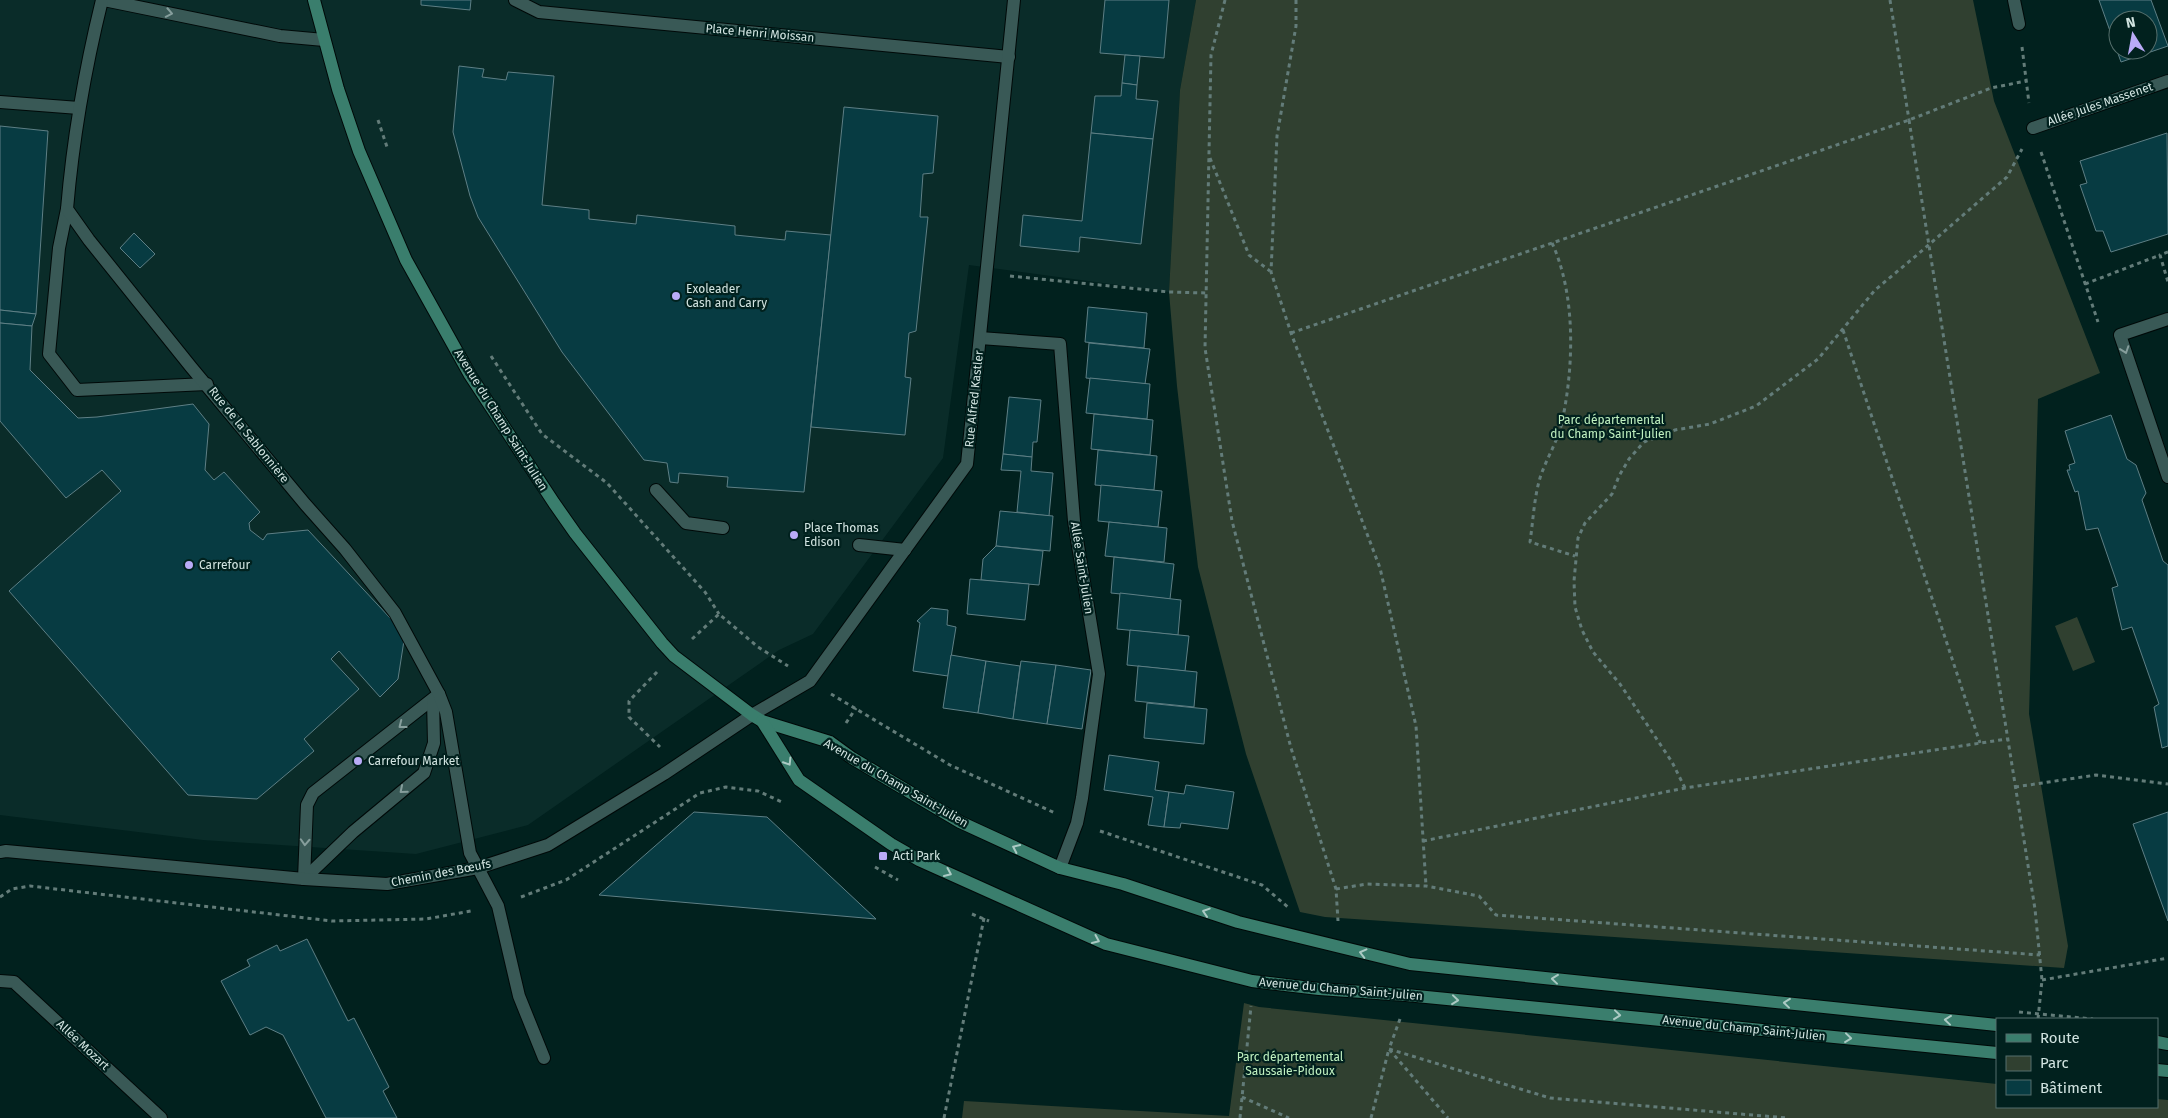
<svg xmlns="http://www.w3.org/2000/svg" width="2168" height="1118" font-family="'Fira Sans',sans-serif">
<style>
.built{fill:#0a2c29}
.green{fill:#304030}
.building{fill:#073b42;stroke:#5e7f85;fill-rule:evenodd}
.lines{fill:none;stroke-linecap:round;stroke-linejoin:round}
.service-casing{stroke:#000908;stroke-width:14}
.minor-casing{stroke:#000908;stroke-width:14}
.secondary-casing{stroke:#000908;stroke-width:14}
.path{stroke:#637c79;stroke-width:3;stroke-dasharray:4 4;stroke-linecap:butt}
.service{stroke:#395956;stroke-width:12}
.minor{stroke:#395956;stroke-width:12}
.secondary{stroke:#3a7e6d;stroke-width:12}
.path-bridge{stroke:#637c79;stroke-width:3;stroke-dasharray:4 4;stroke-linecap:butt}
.oneway{stroke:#869e9c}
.oneway2{stroke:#accac4}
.poi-dot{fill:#b9abf7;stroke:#01211e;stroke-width:2}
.labels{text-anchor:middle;stroke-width:4.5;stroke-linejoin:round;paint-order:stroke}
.street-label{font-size:12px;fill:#d2e4e1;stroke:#01211e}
.poi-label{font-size:12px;fill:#d2e4e1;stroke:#01211e;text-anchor:start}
.park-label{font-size:12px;fill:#c0f1c0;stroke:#01211e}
</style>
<rect width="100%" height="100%" fill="#01211e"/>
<path class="built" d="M0,0H1196L1180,90L1169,292L969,265L943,458L813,634L779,650L528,825L416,854L203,840L0,815Z"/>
<g class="green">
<path d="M1196,0H1973L1994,101L2100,373L2038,399L2029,714L2068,946L2064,968L1325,917L1300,912L1246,754L1198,567L1177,386L1169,292L1180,90Z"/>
<path d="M2077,617L2095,662L2073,671L2055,626Z"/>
<path d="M1244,1003L1259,1007L1997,1084V1107H2157V1099L2168,1100V1118H962L964,1101L1229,1116Z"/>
</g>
<g class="building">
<path d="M421,0H471L470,10L421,5Z"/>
<path d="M1105,0H1169L1164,58L1100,53Z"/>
<path d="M2099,0H2151L2168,46L2121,62ZM2118,20H2148V50H2118Z"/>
<path d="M1125,55L1140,56L1137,85L1122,83Z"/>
<path d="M459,66L484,69L482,77L506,80L508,72L554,76L542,205L589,210V219L636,224L637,215L735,226V235L785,240L786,231L831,235L804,492L727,487L728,477L679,473L678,483L670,482L667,463L644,460L562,352L478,217L470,196L453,132Z"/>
<path d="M1122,83L1137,85L1136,99L1158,101L1153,139L1091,133L1095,96H1121Z"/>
<path d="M844,107L938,116L933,173L923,174L920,217H928L916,331L909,333L905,377L911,378L905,435L811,427Z"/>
<path d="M0,126L48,131L36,314L0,310Z"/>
<path d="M1091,133L1153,139L1141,244L1080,237L1079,252L1020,246L1023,215L1082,221Z"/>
<path d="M2167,133L2168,234L2111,252L2103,231H2096L2080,185L2087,183L2080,161Z"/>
<path d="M134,233L155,254L140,268L120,248Z"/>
<path d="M1088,307L1147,313L1144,348L1085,342Z"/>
<path d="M0,310L36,314L32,326L0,323Z"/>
<path d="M0,323L32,326L30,370L78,418L97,417L193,404L209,424L205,470L214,480L224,472L260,512L249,523L250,530L263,540L267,534L308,530L405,634L398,679L380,697L339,651L331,659L359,689L304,739L314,751L257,799L188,795L9,591L121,491L102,470L66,498L0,421Z"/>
<path d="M1089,343L1150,349L1145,384L1086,378Z"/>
<path d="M1090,378L1150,384L1147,419L1086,413Z"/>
<path d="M1009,397L1041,400L1037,442H1033L1032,457L1003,454Z"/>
<path d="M1094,414L1153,420L1150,455L1091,449Z"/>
<path d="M2111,415L2127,459L2136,465L2146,493L2142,500L2163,561L2168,565V746L2162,748L2154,707L2159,704L2132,627L2122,630L2112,588L2118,586L2098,528L2086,530L2078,491L2075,492L2067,470H2070L2069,465L2075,463L2065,431Z"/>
<path d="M1098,450L1157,456L1154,490L1095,485Z"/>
<path d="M1003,454L1032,457L1031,471L1053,473L1049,516L1017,512L1021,471L1001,470Z"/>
<path d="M1101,485L1162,491L1158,527L1098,521Z"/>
<path d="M1000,511L1053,516L1050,551L996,546Z"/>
<path d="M1109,522L1167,528L1164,562L1105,556Z"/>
<path d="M996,546L1043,551L1039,585L981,580L983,559Z"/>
<path d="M1114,557L1174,564L1170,599L1111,593Z"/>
<path d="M970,579L1029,584L1025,620L967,614Z"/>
<path d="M1120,593L1181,600L1178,635L1117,629Z"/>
<path d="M931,608L948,610L947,625L956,627L948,676L913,671L920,623L917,621Z"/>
<path d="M1130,630L1189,636L1185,671L1127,665Z"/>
<path d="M951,655L986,661L978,713L943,708Z"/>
<path d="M986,661L1020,666L1013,719L978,713Z"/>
<path d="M1021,661L1056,665L1047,724L1013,719Z"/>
<path d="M1056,665L1091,670L1082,729L1047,724Z"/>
<path d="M1138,666L1197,672L1194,707L1135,701Z"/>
<path d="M1147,703L1207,709L1204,744L1144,738Z"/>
<path d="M1109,755L1159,762L1155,790L1169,792L1164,827L1148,825L1153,797L1104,790Z"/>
<path d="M1186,785L1234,792L1228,829L1181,823L1180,828L1164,827L1169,792L1184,794Z"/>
<path d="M694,812L767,817L876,919L599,895Z"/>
<path d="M2168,812V921L2133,824Z"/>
<path d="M307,939L348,1021L354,1018L389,1087L383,1091L397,1118H326L283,1035L266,1027L250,1035L221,981L250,966L247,960L277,945L280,951Z"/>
</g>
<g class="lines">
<g class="service-casing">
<g id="service">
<path d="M104,0L280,36L324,40"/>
<path d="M515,0L539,12L1009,57"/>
<path d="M2014,0L2019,24"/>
<path d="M0,102L79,108"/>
<path d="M2033,128L2168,81"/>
<path d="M67,209L59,248L49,354L77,390L207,384"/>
<path d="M656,490L686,523L723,528"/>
<path d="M859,545L905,550"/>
<path d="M478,868L498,906L519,996L544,1058"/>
<path d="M304,879L307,805L313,793L439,694"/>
<path d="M304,879L353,832L424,773L434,743L433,700"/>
</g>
</g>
<g class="minor-casing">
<g id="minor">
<path d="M102,0C85,69 73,138 67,209L89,240L191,367L305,504L345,549L395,613L439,694L446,712L470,853L478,868"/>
<path d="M2168,319L2120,335L2168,477"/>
<path d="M980,338L1060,344L1074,521L1099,674L1082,798L1077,823L1060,868"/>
<path d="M0,852L6,851L304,879L387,884L478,868L548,845L664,774L752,715L810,681L967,464L1014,0"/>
<path d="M0,981L14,982L161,1118"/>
</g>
</g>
<g class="secondary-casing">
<g id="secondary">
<path d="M314,0L338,89L359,151L406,260L470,375L554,503L575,533L662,643L674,656L752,715L762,721L830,742L852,758L960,822L1060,868L1123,884L1238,922L1410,964L1997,1025"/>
<path d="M762,721L799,780L891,844L919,860L1106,944L1252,981L1319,989L1406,995L1997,1053"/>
<path d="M2157,1042L2168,1044"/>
<path d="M2157,1070L2168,1071"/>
</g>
</g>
<g class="path">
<path d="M1225,0L1211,55L1205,348L1232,521L1291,748L1336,889L1338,921"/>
<path d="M1296,0V26L1277,136L1271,272L1291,333L1380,568L1416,726L1426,886"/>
<path d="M1890,0L1909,120"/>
<path d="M2022,47L2029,103"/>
<path d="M378,120L388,150"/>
<path d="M2041,152L2098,322"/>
<path d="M1210,158L1249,255L1270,271"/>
<path d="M1552,243C1576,295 1574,366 1562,422C1558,441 1546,459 1540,478C1534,498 1533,522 1530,542L1575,556"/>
<path d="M2168,252L2160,255L2168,282"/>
<path d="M1010,276L1169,292L1206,293"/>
<path d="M2085,284L2160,255"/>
<path d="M1843,330L1980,743"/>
<path d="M1291,333L1909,120L1991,88L2026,81"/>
<path d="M491,356L542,434L607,483L705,592L719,614"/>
<path d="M1952,390L2035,909L2042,980L2038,1019"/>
<path d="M692,639L719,614L758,647L788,666"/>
<path d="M657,672L629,701V717L660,747"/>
<path d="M831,694L950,765L1055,813"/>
<path d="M846,723L856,708"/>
<path d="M2015,787L2096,775L2168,784"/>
<path d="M1685,788L1672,762L1620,684L1593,652L1582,630L1575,607L1574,581L1578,538L1585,523L1612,494L1619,476L1629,459L1644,442L1675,430L1710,424L1756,406L1818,359L1875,290L1917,255L2007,177L2022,149"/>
<path d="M1100,831L1262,885L1289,908"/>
<path d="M1423,841L1685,788L2007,739"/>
<path d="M875,867L898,880"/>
<path d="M1336,889L1367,884L1426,886L1479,896L1496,915L2040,955"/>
<path d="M0,897L12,889L30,886L332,921L426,919L471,911"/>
<path d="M521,897L566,880L700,793L726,787L758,791L784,803"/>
<path d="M972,914L989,921"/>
<path d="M2042,980L2168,958"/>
<path d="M2019,1012L2093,1019"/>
<path d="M1400,1019L1389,1049L1550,1098L1788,1118"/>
<path d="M1242,1097L1289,1118"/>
<path d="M944,1118L984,918"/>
<path d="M1240,1118L1251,1006"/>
<path d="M1371,1118L1389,1049L1448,1118"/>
</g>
<use href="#service" class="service"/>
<use href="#minor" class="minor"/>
<use href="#secondary" class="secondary"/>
<path class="path-bridge" d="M1909,120L1952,390"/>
</g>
<defs><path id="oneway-chevron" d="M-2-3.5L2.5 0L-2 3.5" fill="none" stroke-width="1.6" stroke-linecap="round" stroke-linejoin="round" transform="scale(1.25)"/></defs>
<g class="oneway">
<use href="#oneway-chevron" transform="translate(169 13) rotate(11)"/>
<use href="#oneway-chevron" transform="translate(2125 350) rotate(71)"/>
<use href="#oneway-chevron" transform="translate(402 725) rotate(142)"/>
<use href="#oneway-chevron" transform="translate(403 790) rotate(140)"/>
<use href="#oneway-chevron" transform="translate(305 842) rotate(93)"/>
</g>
<g class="oneway2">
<use href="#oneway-chevron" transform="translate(788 762) rotate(58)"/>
<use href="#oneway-chevron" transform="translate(1016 848) rotate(-155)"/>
<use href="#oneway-chevron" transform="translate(948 873) rotate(24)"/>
<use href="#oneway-chevron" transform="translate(1206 912) rotate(-162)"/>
<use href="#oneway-chevron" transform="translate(1096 940) rotate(24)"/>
<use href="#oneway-chevron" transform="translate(1363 953) rotate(-166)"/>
<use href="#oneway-chevron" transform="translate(1555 979) rotate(-174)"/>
<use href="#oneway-chevron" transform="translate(1455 1000) rotate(6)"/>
<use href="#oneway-chevron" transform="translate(1787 1003) rotate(-174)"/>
<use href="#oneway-chevron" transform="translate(1617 1015) rotate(6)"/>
<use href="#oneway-chevron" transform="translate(1948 1020) rotate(-174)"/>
<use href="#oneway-chevron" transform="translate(1848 1038) rotate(6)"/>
</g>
<g class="poi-dot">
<circle cx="676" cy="296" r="5"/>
<circle cx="794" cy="535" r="5"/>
<circle cx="189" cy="565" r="5"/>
<circle cx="358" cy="761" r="5"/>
<rect x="878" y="851" width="10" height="10" rx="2.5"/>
</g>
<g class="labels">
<g class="street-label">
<text transform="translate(760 33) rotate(5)" y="4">Place Henri Moissan</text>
<text transform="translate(2100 104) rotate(-19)" y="4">Allée Jules Massenet</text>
<text transform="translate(974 399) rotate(-84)" y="4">Rue Alfred Kastler</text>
<text transform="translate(501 420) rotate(58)" y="4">Avenue du Champ Saint-Julien</text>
<text transform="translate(249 435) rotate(51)" y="4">Rue de la Sablonnière</text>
<text transform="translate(1082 568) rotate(81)" y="4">Allée Saint-Julien</text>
<text transform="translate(896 783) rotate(30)" y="4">Avenue du Champ Saint-Julien</text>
<text transform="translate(441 873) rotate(-11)" y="4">Chemin des Bœufs</text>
<text transform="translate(1341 989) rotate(5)" y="4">Avenue du Champ Saint-Julien</text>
<text transform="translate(1744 1028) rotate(6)" y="4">Avenue du Champ Saint-Julien</text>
<text transform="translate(83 1045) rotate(43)" y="4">Allée Mozart</text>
</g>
<g class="poi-label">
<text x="686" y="293">Exoleader<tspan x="686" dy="14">Cash and Carry</tspan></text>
<text x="804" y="532">Place Thomas<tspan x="804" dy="14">Edison</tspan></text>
<text x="199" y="569">Carrefour</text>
<text x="368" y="765">Carrefour Market</text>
<text x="893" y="860">Acti Park</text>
</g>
<g class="park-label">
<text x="1611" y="424">Parc départemental<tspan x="1611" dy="14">du Champ Saint-Julien</tspan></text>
<text x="1290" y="1061">Parc départemental<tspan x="1290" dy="14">Saussaie-Pidoux</tspan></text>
</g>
</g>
<rect x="1996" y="1018" width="162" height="90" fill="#01211e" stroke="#556f6c"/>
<rect x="2006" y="1034" width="25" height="8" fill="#3a7e6d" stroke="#556f6c"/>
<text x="2040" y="1043" font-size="15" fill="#d2e4e1">Route</text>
<rect x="2006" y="1056" width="25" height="15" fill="#304030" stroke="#556f6c"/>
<text x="2040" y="1068" font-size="15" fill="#d2e4e1">Parc</text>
<rect x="2006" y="1080" width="25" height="15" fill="#073b42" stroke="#556f6c"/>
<text x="2040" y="1093" font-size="15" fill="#d2e4e1">Bâtiment</text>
<g transform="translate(2133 35) rotate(349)"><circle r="24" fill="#01211e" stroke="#556f6c"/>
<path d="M0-4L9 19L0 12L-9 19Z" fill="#b9abf7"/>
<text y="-8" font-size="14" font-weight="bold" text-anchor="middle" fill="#d2e4e1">N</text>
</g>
</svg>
